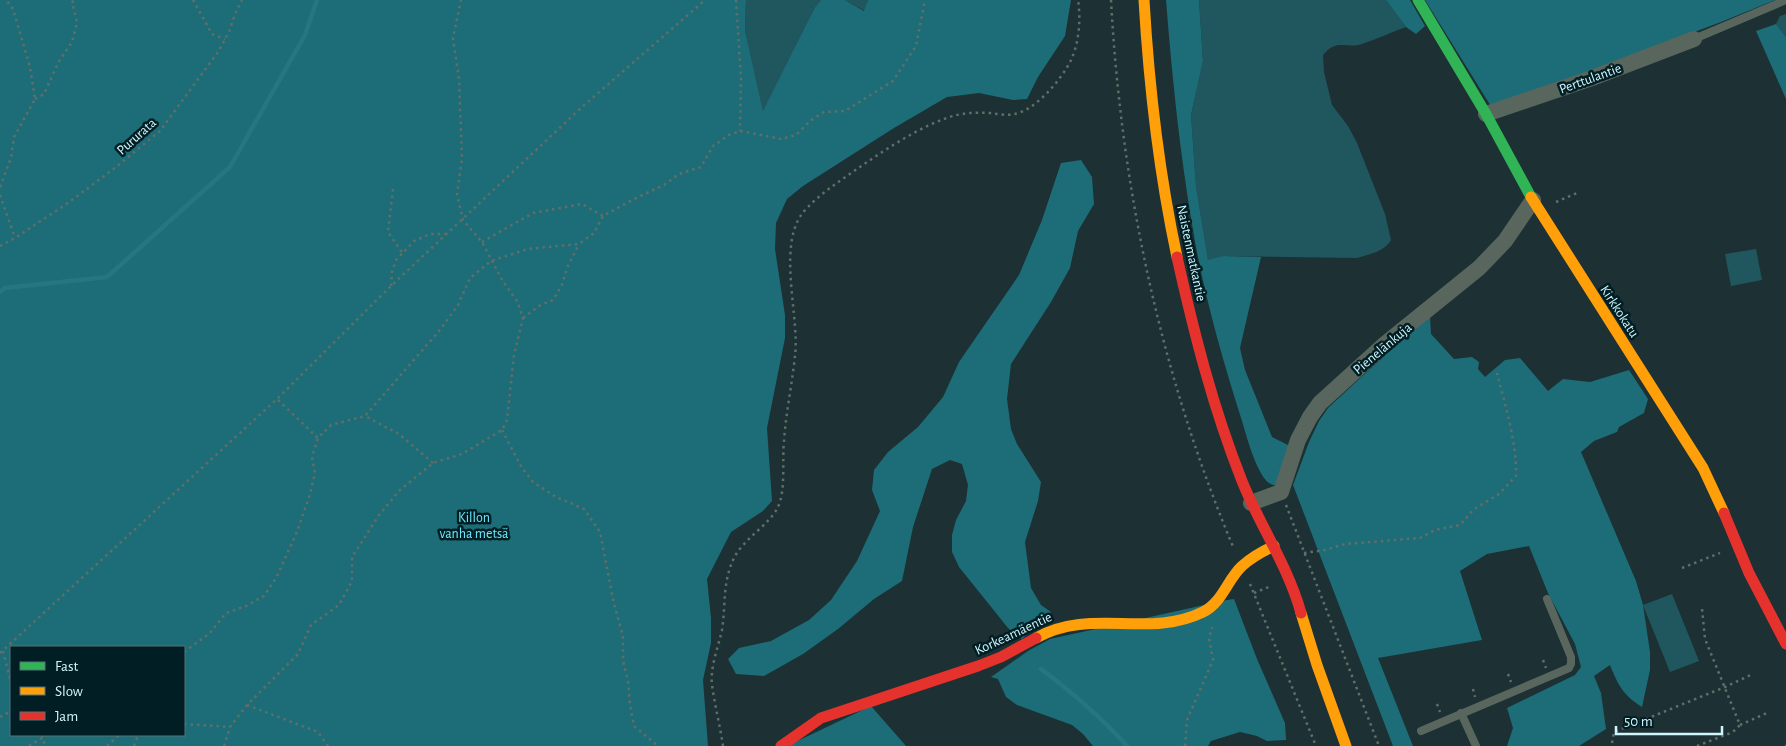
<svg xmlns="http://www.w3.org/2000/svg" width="1786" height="746" font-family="'Alegreya Sans',sans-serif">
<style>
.green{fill:#20575f}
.forest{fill:#1c6d77;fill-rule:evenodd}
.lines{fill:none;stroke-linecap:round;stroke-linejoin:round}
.stream{stroke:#257681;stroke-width:4.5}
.path{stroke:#616e69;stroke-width:2.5;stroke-dasharray:2.5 4;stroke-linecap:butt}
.lane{stroke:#58665e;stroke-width:8}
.street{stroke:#58665e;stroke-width:16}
.fast{stroke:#30b455;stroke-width:11}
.slow{stroke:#ff9f0a;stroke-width:11}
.jam{stroke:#e5322d;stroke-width:11}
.labels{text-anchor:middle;stroke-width:5;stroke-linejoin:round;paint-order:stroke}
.street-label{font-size:14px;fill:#d1f7fe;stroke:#001e23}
.park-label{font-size:14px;fill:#6fe9fb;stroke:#001e23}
</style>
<rect width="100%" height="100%" fill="#1d3033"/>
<g class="green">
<path d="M746,0H821L815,7L763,112L745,30Z"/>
<path d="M845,0H868L865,11Z"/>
<path d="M1199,0H1386L1406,27C1392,32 1377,39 1362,44C1346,49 1337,38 1323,55L1324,72L1332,105L1348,126L1357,143L1385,214L1391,240C1384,252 1370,254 1357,258L1223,256L1208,261L1196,186L1191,115L1203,61Z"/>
<path d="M1786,14V37L1776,24L1780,16Z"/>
<path d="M1756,249L1762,280L1731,286L1725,254Z"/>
<path d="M1672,594L1699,661L1670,672L1643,605Z"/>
</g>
<g class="forest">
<path d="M0,0H746L745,30L763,111L815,7L821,0H845L864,11L868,0H1071L1065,36L1038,77L1027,99L1013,100L979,93L947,97L894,128L803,186L787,199L776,223L775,249L785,315V338L767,428L772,501L763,511L731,532L707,579L711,618V643L703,680L708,746H0ZM11,647H184V735H11Z"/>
<path d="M1166,0H1199L1203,61L1191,115L1196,186L1208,260L1223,256L1261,257L1240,348L1245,370L1272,437L1294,448L1275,485C1259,486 1246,434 1242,421C1222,358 1204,295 1193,230C1180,154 1172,77 1166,0Z"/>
<path d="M1386,0H1410L1425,26L1416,34L1406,27Z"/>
<path d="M1425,0H1775L1721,22L1492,108Z"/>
<path d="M1776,24L1786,37V99L1756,31Z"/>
<path d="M1081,160L1092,177L1094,204L1078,231L1070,268L1051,302L1011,364L1007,399L1011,429L1017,444L1041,482L1038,501L1025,542L1031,588L1041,605L1051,612L1022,639L1008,628L959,567L952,552V535L956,520L966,501L968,485L962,464L950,460L932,469L913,527L902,581L874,599L838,629L803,654L764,676L736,674L728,659L739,648L771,641L809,620L831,600L857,561L880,511L872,490L874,470L888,452L918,427L943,397L959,362L1019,275L1042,220L1061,163Z"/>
<path d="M1430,317L1431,334L1454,359L1472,357L1479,362L1478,369L1485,377L1505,360L1520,358L1548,391L1563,379L1590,382L1629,370L1648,399L1644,413L1619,427L1617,432L1594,441L1581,452L1636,581L1643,605L1650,652V670L1642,707C1623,695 1618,685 1610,665L1594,676L1601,693L1606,729L1579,746H1507L1513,728L1507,708L1575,675L1581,667L1575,644L1548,593L1529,546L1487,554L1460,571L1482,640L1378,658L1413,746H1393L1293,485L1309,442L1319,421L1328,408L1397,344Z"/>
<path d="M1234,599L1257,659L1285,723L1286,740L1267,741L1257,736L1240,732L1211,741L1208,746H1093L1083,734L1072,725L1017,705L1006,697L998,679L991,677L1028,651L1050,639L1227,600Z"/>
<path d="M871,706L906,746H787Z"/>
</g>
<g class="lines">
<g class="stream">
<path d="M0,292L5,288L107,277L230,167L305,35L317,0"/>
<path d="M1041,669C1073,693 1100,716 1127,746"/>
</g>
<g class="path">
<path d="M193,0L212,34L225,39"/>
<path d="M736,0L741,79L740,131"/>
<path d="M1111,0C1121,188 1161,375 1234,549"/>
<path d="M35,99L44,94L58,63L72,42L77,23L72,2L78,0"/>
<path d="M0,187L11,158L14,137L35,99L30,67L13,9L6,0"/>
<path d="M393,189L388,232L403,254"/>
<path d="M0,195L15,238"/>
<path d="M1556,202L1577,193"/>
<path d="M482,242L533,213L582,204L603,216"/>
<path d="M0,246L15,238L68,203L116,167L160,131L218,52L229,32L235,14L242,0"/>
<path d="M391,286L392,272L396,260L414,241L430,234H446"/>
<path d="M523,318L539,306L553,300L562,285L567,268L579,244"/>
<path d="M278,400L318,438"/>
<path d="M502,430L522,468L533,482L556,497L584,509L600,532L614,604L623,636V661L628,681L630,705L634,726L658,746"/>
<path d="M433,463L399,434L365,416L439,331L458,305L470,278L491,261L528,249L579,244L594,233L603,216L634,199L664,185L679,174L701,167L713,146L729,135L740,131L781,139L796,135L810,121L824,112L845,111L893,81L916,46L925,0"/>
<path d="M1286,505L1379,746"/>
<path d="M1304,553L1325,550L1345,544L1420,538L1435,530L1460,525L1474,509L1499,494L1516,476C1517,443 1505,405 1497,373"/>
<path d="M1682,568L1720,553"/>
<path d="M1250,584L1316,746"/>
<path d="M1254,593L1271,586"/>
<path d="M3,651L11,683"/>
<path d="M184,652L210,633L226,613L246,606L264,596L276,578L297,532L310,494L315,473L312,457L318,438L331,425L365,416"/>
<path d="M0,653L277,399L391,286L582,107L705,0"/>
<path d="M1543,660L1546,668"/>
<path d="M1508,674L1511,682"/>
<path d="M1473,689L1475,697"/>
<path d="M1437,704L1440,712"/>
<path d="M247,705L318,732L328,746"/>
<path d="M0,717L11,711"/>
<path d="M184,724L230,727"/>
<path d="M1740,725L1769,712"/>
<path d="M42,735L45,746"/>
<path d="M1612,743L1614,732L1725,687L1753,674"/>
<path d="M29,746L47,735"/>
<path d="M107,746L119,735"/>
<path d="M134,746L138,735"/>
<path d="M224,746L230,727L247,705L298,654L311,625L339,605L352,581V557L379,515L400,490L433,463L462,454L502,430L507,420L514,355L523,318L517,301L502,280L482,242L463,220L457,194L462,159L459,79L453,38L461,0"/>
<path d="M723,746C720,726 715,706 712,685C710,667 718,648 722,630C726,604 722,581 735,556C746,537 770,524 778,507C786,490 782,459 784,441C786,412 792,385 795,356C800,315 775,241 806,209C820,194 837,183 854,171C882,152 912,131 944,119C959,113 974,112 990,113C998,114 1007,116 1014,114C1035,111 1062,79 1071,60C1079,43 1081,19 1078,0"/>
<path d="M1185,746L1187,720L1213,660L1209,638L1212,627"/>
<path d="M1697,746L1733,732L1740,725L1705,639L1702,609"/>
<path d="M1785,746H1786"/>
</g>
<g class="lane">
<path d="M1694,39L1786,0"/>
<path d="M1461,713L1476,746"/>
<path d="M1421,731L1569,668L1571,664V657L1547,599"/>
</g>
<g class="street">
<path d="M1486,114L1592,78L1694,39"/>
<path d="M1251,503L1281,492L1298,440L1310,417L1320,403L1385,344L1479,268L1505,241L1533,200"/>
</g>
<path class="fast" d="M1418,0L1486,114L1531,197"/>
<g class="slow">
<path d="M1144,0C1149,86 1159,173 1177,257"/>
<path d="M1531,197L1703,468L1724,513"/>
<path d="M1301,613L1317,665L1346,746"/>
<path d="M1036,638C1091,607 1148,639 1203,612C1222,603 1227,580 1242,566C1251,558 1263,551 1274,546"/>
</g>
<g class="jam">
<path d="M1177,257C1194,333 1213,408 1242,481C1260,526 1288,566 1301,613"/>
<path d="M1724,513L1749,573L1786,644"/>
<path d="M781,746L821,718L978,666L1001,657L1036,638"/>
</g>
</g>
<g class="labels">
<g class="street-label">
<text transform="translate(1590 78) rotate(-20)" y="5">Perttulantie</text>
<text transform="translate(136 136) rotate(-42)" y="5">Pururata</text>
<text transform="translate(1192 253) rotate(78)" y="5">Naistenmatkantie</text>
<text transform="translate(1620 311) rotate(57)" y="5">Kirkkokatu</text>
<text transform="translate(1382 348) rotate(-40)" y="5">Pienelänkuja</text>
<text transform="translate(1013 633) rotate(-25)" y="5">Korkeamäentie</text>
</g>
<g class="park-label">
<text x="474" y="522">Killon<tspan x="474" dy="16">vanha metsä</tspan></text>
</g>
</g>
<rect x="10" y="646" width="175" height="90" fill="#001e23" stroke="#54757b"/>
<rect x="20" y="662" width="25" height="8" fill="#30b455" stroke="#54757b"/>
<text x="55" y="671" font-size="15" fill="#d1f7fe">Fast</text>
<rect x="20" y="687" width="25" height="8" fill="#ff9f0a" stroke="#54757b"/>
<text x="55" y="696" font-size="15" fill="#d1f7fe">Slow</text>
<rect x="20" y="712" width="25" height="8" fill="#e5322d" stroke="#54757b"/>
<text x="55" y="721" font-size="15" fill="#d1f7fe">Jam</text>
<path d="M1616 726v8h106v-8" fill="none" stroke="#d1f7fe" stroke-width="2.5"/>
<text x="1624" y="726" font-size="15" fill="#d1f7fe" stroke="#001e23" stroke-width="4" paint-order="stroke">50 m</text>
</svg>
